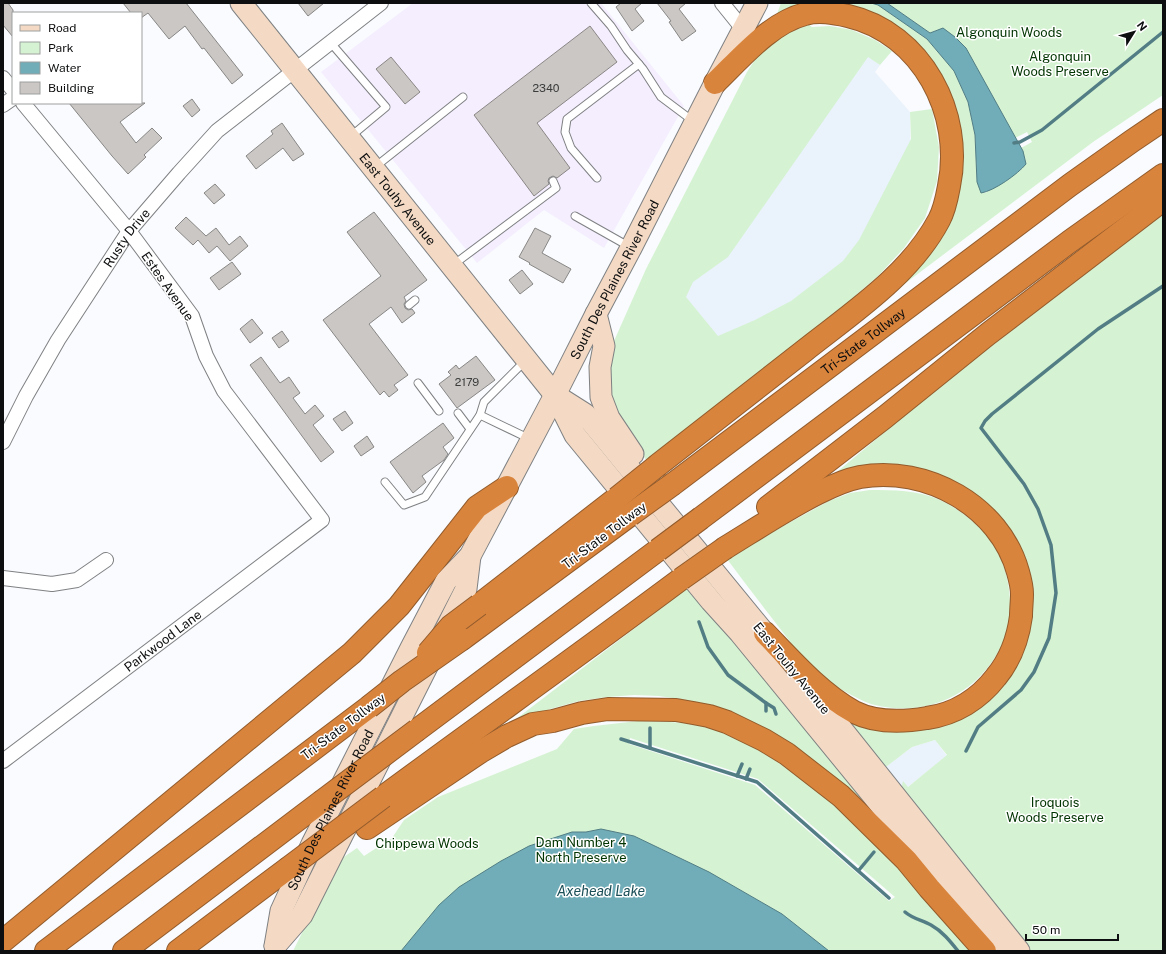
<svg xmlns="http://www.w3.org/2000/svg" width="1166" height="954" font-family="'Public Sans',sans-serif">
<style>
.commercial{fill:#f5eeff}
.built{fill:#eaf2fb}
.green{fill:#d5f3d2;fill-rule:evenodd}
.water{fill:#70adb8;stroke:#527d85}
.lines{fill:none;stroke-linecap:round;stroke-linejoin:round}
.stream{stroke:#527d85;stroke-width:3.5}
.building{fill:#cac7c5;stroke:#898785}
.lane-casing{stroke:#7f8183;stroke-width:9}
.street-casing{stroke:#7f8183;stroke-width:16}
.secondary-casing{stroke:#7f8183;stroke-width:23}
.highway-casing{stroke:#925b2c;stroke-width:24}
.lane{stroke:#fff;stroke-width:7}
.street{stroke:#fff;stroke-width:14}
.secondary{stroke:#f4dac4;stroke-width:21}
.highway{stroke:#d9843c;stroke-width:22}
.highway-bridge-casing{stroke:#925b2c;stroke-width:24;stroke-linecap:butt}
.highway-bridge{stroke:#d9843c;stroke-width:22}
.labels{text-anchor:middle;stroke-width:3;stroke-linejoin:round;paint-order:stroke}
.number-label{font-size:11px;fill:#3c3c3c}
.park-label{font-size:13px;fill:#003401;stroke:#fff}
.street-label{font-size:13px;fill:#0d0e0f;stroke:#fff}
.water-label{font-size:14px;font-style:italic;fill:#1a4f58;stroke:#fff}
</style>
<rect width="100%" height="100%" fill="#f9fbfe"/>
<path class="commercial" d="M413,3H601L684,106L604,248L544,210L477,263L321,72Z"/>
<g class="built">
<path d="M848,41L880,65L875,72L910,112L911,190L860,268L652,425L630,342Z"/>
<path d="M935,740L947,756L900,793L882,770L912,747Z"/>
</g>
<g class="green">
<path d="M781,3H871L878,5L927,39L954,71L968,102L975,135L977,182L985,193L1021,170L1023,151L1021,148L1032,142L1027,132L1015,138L965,47L937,30L930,33L887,3H1163V95L1093,142L903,285L901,282L921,262L958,119L876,15L780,18L777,14Z"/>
<path d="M804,21L812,27L830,26L852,30L875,40L892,51L880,65L868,57L728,257L693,282L686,297L718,336L755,320L791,301L843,261L859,240L911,139L910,112L932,109L939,147L937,181L925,218L904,248L878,276L848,302L647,461L631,440L621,425L607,386L610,350L646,269L747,72L758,55L769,44Z"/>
<path d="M1163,214V951H1028L900,793L903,781L908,787L947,755L935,740L912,747L882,770L849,728L857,721L976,707L1030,587L964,489L832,476L940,386Z"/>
<path d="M870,490C893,490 918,490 940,500C961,510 983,527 995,547C1011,575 1015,612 1003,642C981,693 928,718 875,705C860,702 823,679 811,669C802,660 793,645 785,635C766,610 746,585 727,559L754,542L829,501L850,493Z"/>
<path d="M690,586L864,798L860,801L716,708L686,700L659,696L634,695L607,697L579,701L550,709L517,722L516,719Z"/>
<path d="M638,721C663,722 689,721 713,729C750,742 781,763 812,787C872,835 922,894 972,951H293L338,861L357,848L364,856L392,838L404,820L438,797L557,749L574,729L594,726ZM630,738L758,779L895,897L889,901L755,785L629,744Z"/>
</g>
<g class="water">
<path d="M871,3H887L930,33L943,28L955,37L966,48L1023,151L1026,164C1018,174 994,191 981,193L977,182L975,135L968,102L954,71L927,39L878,5Z"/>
<path d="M601,829L634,836L709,872L782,914L829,951H401L439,905L459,887L501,861L529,846L572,832H586Z"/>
</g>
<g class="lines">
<g class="stream">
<path d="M1014,143L1020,142L1042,130L1163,32"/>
<path d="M699,622L708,647L728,675L766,703V711"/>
<path d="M766,703L774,708L776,714"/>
<path d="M621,739L757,782L889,898"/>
<path d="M650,748V728"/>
<path d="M966,751L978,727L1021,690L1034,672L1049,638L1056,593L1051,545L1038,509L1024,484L981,428L985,421L992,414L1098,329L1163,286"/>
<path d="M737,776L742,764"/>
<path d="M746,779L750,769"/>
<path d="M859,870L874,852"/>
<path d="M905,912C913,919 922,920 931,925C942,931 950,941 958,951"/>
</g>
</g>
<g class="building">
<path d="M3,3H8L13,10V37L3,25Z"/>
<path d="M123,3H186L243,75L232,84L204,48L202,49L185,26L169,39L148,13L141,18V13H131Z"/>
<path d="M298,3H324L308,16Z"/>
<path d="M621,3H642L635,9L644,21L632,31L616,7Z"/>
<path d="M657,3H686L679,9L696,31L682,41L669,22L671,21Z"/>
<path d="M590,26L617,62L537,123L570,168L557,178L553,176L549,178L548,181L549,184L534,196L474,115Z"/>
<path d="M391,57L420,92L405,104L376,69Z"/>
<path d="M192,99L200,110L192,117L183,106Z"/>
<path d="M69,103H145L120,122L136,143L152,128L162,138L144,155L146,157L128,174L112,156Z"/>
<path d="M282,123L304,154L293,161L283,148L256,169L246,156L273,134L271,131Z"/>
<path d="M215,184L225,195L214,204L204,193Z"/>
<path d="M374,212L427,280L404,297L406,301L404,304L405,308L408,310L412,309L415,313L402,323L391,307L369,324L408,375L394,385L398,390L389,397L384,391L380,395L323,320L381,276L347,232Z"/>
<path d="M186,217L206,236L216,228L229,245L240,236L248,246L230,261L217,246L209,253L198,240L193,245L175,228Z"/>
<path d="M535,228L551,236L542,253L571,269L563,283L529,264L530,263L519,257Z"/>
<path d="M232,262L241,274L219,290L210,278Z"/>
<path d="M522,270L533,284L520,294L509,280Z"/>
<path d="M252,319L263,333L250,343L240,329Z"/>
<path d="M282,331L289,341L279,348L272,338Z"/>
<path d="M476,356L495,380L457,408L439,384L451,375L448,372L456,365L459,369Z"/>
<path d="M261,357L280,383L289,377L300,393L293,398L305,414L315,405L324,416L313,425L334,452L321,462L250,365Z"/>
<path d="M345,411L353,423L342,431L333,419Z"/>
<path d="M443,423L454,438L443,447L448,454L444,460L422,476L426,482L413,493L390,462Z"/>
<path d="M367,436L374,447L361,456L354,446Z"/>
</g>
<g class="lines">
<g class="lane-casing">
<g id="lane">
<path d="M591,3L611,26L627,50L643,69L661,97L693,121"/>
<path d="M330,42L386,107L350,137"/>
<path d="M375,167L463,97"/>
<path d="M597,178L571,148L565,132L567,119L639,64"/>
<path d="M575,216L630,247"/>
<path d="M453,265L556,188L553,181"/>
<path d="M409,305L415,300"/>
<path d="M418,383L439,411"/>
<path d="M458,413L470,429"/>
<path d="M480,415L484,402L525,361"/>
<path d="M385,482L404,505L425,497L480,415L530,439"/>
</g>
</g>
<g class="street-casing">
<g id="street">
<path d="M722,3L743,29"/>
<path d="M3,78L13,90"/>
<path d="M3,105L13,98"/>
<path id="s1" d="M3,442L26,396L58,340L129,231L179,173L217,131L381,3"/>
<path d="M3,578L52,584L77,580L106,560"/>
<path id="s2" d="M3,761L322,520L224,391L206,356L192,316L129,231L23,103"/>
</g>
</g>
<g class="secondary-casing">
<g id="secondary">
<path id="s3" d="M241,3L555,395L575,435L711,601L740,633L1000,951"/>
<path d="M596,314L604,346L600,367L601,397L609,418L633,454"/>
<path d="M555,395L585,414L775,646"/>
<path d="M801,678L1019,951"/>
<path id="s4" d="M275,946L281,911L312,844L411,648L446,581L470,556L555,395L596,314L631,248L715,83L757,3"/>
<path d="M275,946L302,915L466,589L470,556"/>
</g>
</g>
<g class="highway-casing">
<g id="highway">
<path d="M658,465C706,427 755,389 804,351C852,313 910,275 939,220C945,209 947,197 949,186C964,114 922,33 848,16C834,13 819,10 805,14C770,23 741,58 715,83"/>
<path id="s5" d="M673,484L1070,185L1132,141L1163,120"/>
<path d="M768,507L885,417L988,334L1163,200"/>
<path d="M701,518L1069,242L1163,175"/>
<path d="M725,548C756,529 786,509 818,493C832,486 845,480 860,477C926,465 1000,506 1018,572C1020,579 1022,587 1022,594C1022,601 1021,609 1021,616C1018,639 1010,660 996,677C979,699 955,714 927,718C904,722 876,723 854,712C820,693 792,661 765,633"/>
<path d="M479,605L617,498"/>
<path d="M462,639L630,515"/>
<path d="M417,730L658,550"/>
<path d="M383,797C482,724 582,653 681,579"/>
<path d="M367,828L480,752L507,736L533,724L553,721L582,713L608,709L676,710L693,713L709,716L727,722L764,740L787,754L841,796L906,860L929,888L985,951"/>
<path d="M3,941L352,653L399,606L477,507L507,487"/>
<path d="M46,951L369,707"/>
<path d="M124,951L321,802"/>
<path d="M178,951L287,869"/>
</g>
</g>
<use href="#lane" class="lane"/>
<use href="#street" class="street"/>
<use href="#secondary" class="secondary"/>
<use href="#highway" class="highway"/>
<g class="highway-bridge-casing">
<g id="highway-bridge">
<path d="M617,498L658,465"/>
<path d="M630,515L673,484"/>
<path d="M658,550L701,518"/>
<path d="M681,579L725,548"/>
<path d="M428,653L451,626L479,605"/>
<path d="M369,707L402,681L462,639"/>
<path d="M321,802L417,730"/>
<path d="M287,869L383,797"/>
</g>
</g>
<use href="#highway-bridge" class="highway-bridge"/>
</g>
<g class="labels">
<g class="number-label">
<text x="546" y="92">2340</text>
<text x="467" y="386">2179</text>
</g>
<g class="park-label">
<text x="1009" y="37">Algonquin Woods</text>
<text x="1060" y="61">Algonquin<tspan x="1060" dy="15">Woods Preserve</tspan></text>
<text x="1055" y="807">Iroquois<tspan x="1055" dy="15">Woods Preserve</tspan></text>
<text x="581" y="847">Dam Number 4<tspan x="581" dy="15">North Preserve</tspan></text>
<text x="427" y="848">Chippewa Woods</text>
</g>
<g class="street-label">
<text dy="5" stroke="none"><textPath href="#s3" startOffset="251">East Touhy Avenue</textPath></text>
<text dy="5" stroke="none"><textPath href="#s1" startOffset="239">Rusty Drive</textPath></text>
<text dy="5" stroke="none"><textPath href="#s4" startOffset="751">South Des Plaines River Road</textPath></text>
<text transform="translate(168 286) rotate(55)" y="5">Estes Avenue</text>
<text dy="5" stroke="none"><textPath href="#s5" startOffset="238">Tri-State Tollway</textPath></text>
<text transform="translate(604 535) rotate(-37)" y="5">Tri-State Tollway</text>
<text dy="5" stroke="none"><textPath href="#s2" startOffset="200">Parkwood Lane</textPath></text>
<text transform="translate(792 668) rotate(51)" y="5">East Touhy Avenue</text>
<text transform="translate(343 726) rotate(-37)" y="5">Tri-State Tollway</text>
<text dy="5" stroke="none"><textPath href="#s4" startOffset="148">South Des Plaines River Road</textPath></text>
</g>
<g class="water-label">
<text x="601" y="896">Axehead Lake</text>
</g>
</g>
<rect width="1166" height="954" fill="none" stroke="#0d0e0f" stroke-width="8"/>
<rect x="12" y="12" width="130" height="92" fill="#ffffff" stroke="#9e9f9f"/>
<rect x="20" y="25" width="20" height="6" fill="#f4dac4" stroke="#9e9f9f"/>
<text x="48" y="32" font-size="12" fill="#0d0e0f">Road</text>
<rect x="20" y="42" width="20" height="12" fill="#d5f3d2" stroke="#9e9f9f"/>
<text x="48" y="52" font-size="12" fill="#0d0e0f">Park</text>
<rect x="20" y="62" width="20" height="12" fill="#70adb8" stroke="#9e9f9f"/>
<text x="48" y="72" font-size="12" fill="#0d0e0f">Water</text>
<rect x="20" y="82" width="20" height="12" fill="#cac7c5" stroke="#9e9f9f"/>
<text x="48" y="92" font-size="12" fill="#0d0e0f">Building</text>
<g transform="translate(1134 32) rotate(53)" stroke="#ffffff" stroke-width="3" paint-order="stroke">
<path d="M0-3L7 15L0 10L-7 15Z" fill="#0d0e0f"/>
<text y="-6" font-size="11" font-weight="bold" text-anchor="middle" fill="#0d0e0f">N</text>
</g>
<path d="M1026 934v6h92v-6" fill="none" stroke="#0d0e0f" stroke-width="2"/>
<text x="1032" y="934" font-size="12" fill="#0d0e0f" stroke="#ffffff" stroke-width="3" paint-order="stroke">50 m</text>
</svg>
